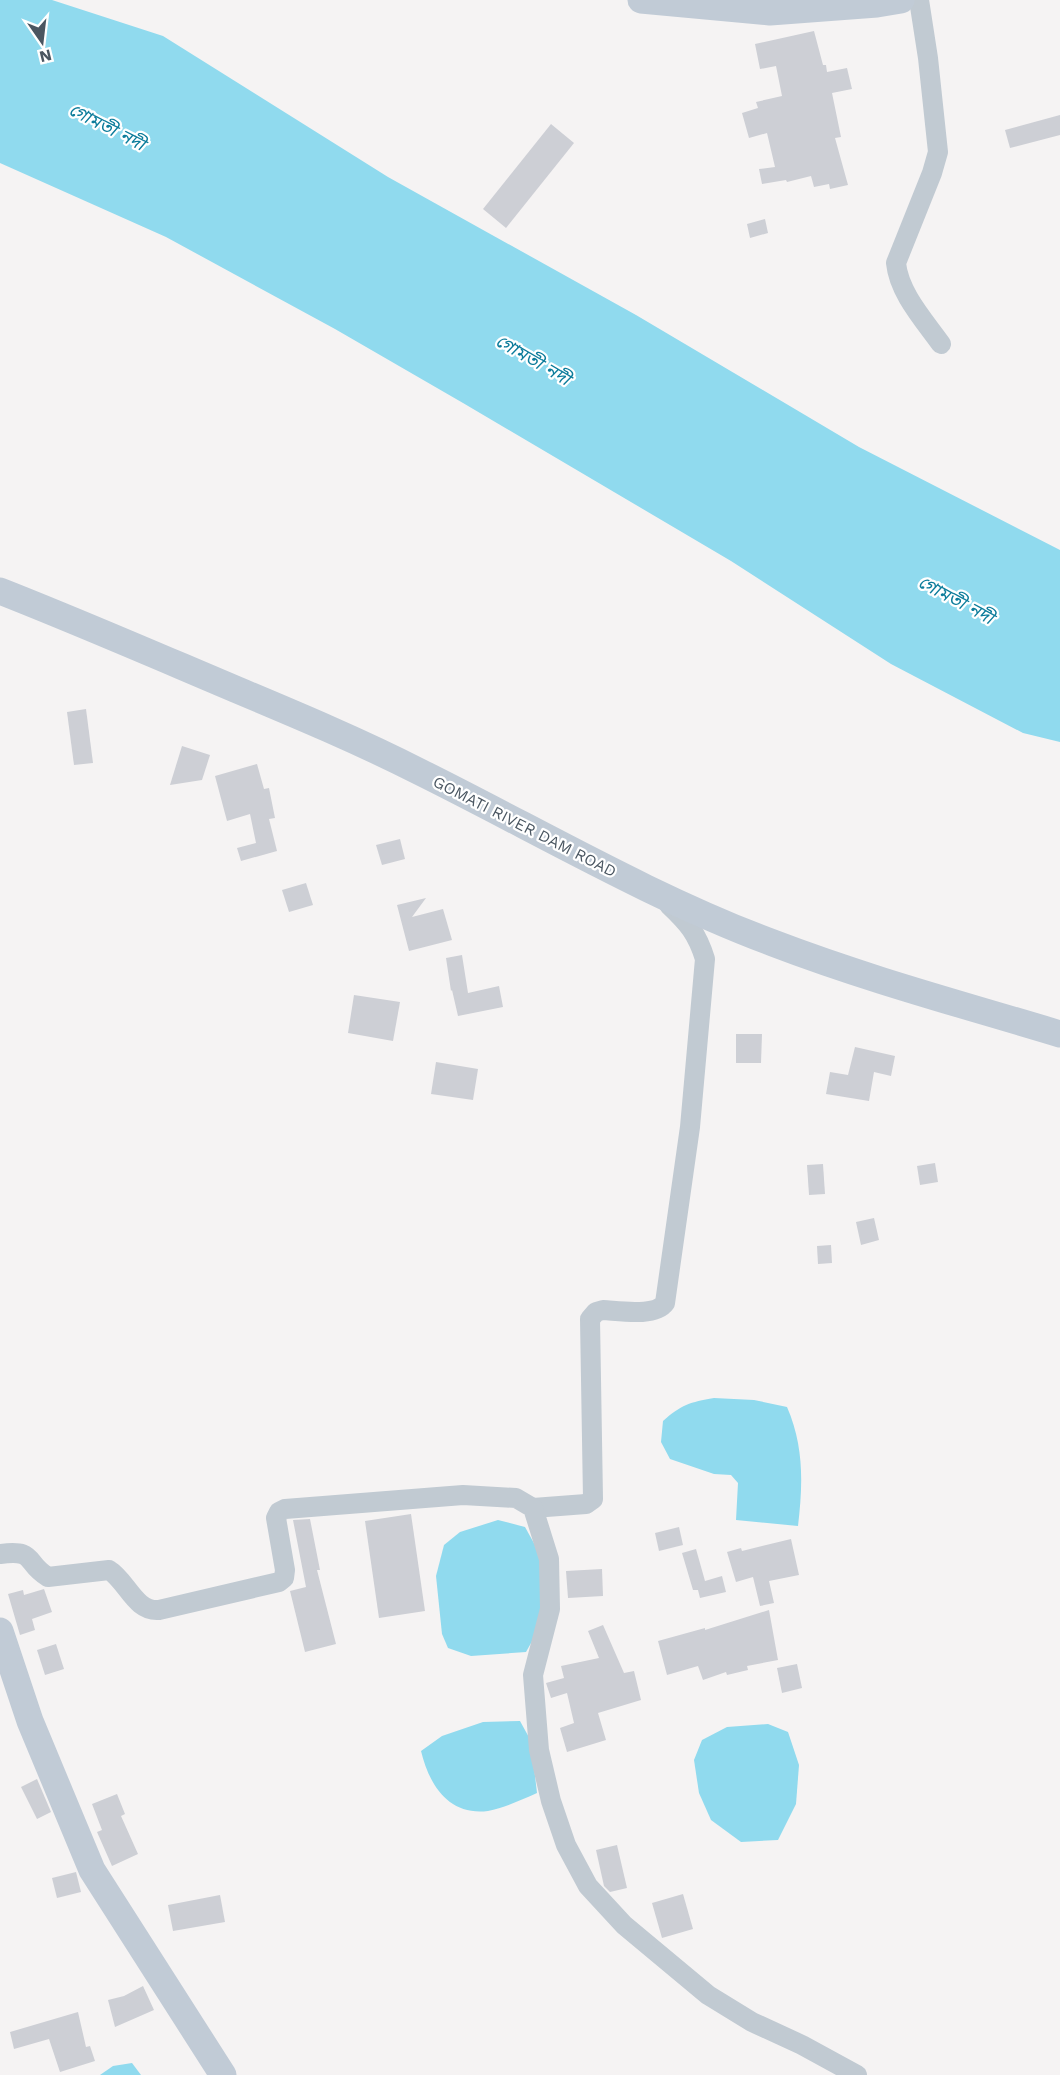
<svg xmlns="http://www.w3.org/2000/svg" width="1060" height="2075" font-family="'Work Sans','Noto Sans Bengali',sans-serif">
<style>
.water{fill:#90daee}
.building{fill:#cdcfd5}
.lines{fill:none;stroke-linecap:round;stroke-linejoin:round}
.street{stroke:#c1cad2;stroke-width:20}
.secondary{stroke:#c1cbd6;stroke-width:27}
.labels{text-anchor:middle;stroke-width:4.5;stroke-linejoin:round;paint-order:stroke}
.street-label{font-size:16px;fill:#4a5661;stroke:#fff}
.water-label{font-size:18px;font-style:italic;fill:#0c7c9b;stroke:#fff}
</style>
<rect width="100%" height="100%" fill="#f5f3f3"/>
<g class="water">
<path d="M0,0H52L163,36L388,177L636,315L859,447L1060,550V742L1023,733L891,664L731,561L463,403L335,329L166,237L0,163Z"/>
<path d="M714,1398L754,1400L787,1407C804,1446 803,1484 798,1526L736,1520L738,1483L731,1475L714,1474L670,1459L661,1442L663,1421C681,1405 690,1402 714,1398Z"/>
<path d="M498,1520L525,1527L540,1554L544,1620L526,1652L471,1656L448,1648L442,1634L436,1576L444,1545L460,1532Z"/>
<path d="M520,1721L531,1741L537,1793C521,1800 504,1808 488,1811C448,1816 429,1784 421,1751L442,1736L483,1722Z"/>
<path d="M768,1724L788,1732L799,1765L796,1804L778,1840L741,1842L711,1820L699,1793L694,1760L702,1740L727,1727Z"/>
<path d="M132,2063L141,2075H100L113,2066Z"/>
</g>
<g class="building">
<path d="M814,31L823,65H826L827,72L847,68L852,89L832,93L841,137L835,138L848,185L830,189L829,184L814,187L811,176L787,182L786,180L762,184L759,169L775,167L767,133L749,138L742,113L758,108L756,102L782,96L776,66L760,69L755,44Z"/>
<path d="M1060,115V135L1010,148L1005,130Z"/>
<path d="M551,124L574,143L506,228L483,209Z"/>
<path d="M765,219L768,233L750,238L747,224Z"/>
<path d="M86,709L93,763L74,765L67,712Z"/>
<path d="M182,746L210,755L202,780L170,785Z"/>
<path d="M257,764L264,789L269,788L275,818L269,819L277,851L241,861L237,848L256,843L250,814L227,821L215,776Z"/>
<path d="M400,839L405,859L382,865L376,845Z"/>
<path d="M306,883L313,905L289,912L282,890Z"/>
<path d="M426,898L412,917L443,909L452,940L409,951L397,905Z"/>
<path d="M462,955L468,993L499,986L503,1007L458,1016L452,990L451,991L446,958Z"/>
<path d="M354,995L400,1002L393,1041L348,1033Z"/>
<path d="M736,1034H762L761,1063H736Z"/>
<path d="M855,1047L895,1056L891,1076L874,1072L869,1101L826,1094L830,1072L848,1075Z"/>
<path d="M436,1062L478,1069L473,1100L431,1094Z"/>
<path d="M935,1163L938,1182L920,1185L917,1166Z"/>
<path d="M823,1164L825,1194L809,1195L807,1165Z"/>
<path d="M874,1218L879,1240L861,1245L856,1222Z"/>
<path d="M831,1245L832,1263L818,1264L817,1246Z"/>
<path d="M411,1514L425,1611L379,1618L365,1521Z"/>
<path d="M310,1519L320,1570H317L336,1644L305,1652L290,1591L306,1587L293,1520Z"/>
<path d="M679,1527L683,1545L659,1551L655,1533Z"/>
<path d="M791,1539L799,1575L769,1581L774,1603L760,1606L753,1577L736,1582L727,1552L741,1548L742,1551Z"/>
<path d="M696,1549L705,1581L722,1576L726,1592L700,1598L698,1590H693L682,1553Z"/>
<path d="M602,1569L603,1596L568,1598L566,1571Z"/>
<path d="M44,1589L52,1612L32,1619L35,1630L20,1635L8,1594L23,1590L24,1595Z"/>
<path d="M769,1610L778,1660L747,1666L748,1670L727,1675L726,1672L703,1680L698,1666L667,1675L658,1641L705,1628V1630Z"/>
<path d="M603,1625L624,1673L634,1671L641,1700L598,1713L606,1740L567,1752L560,1728L574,1723L567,1693L551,1698L546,1683L564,1678L561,1666L599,1658L588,1631Z"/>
<path d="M56,1644L64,1669L45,1675L37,1650Z"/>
<path d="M797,1664L802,1688L782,1693L777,1668Z"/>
<path d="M37,1779L51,1812L37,1819L21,1787Z"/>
<path d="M117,1794L125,1814L121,1816L138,1854L112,1866L97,1832L102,1830L92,1804Z"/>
<path d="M617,1845L627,1888L610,1892L604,1886L596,1850Z"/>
<path d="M76,1872L81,1892L57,1898L52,1878Z"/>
<path d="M683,1894L693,1929L662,1938L652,1903Z"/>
<path d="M220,1895L225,1922L173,1931L168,1905Z"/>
<path d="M143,1986L154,2010L115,2027L108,2000L124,1996Z"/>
<path d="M78,2012L86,2047L90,2046L95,2061L60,2072L49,2039L14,2049L10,2032Z"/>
</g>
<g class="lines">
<g class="street">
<path d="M919,0L928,58L938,152L932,173L896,263C899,293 924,320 941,344"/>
<path d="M533,1508L586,1504L593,1499L590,1319L596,1312L603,1310C620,1311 655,1317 665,1303L690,1127L705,959C697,933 688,923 669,905"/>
<path d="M0,1554C37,1549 24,1563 48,1577L109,1570C127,1581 135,1612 159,1610L279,1582L284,1578L285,1570L276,1518L279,1512L285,1509L463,1495L516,1498L533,1508L549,1559L550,1609L533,1675L539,1750L551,1801L566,1845L588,1886L624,1925L708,1995L752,2022L802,2045L857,2075"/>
</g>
<g class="secondary">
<path d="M641,0L770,12L877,4L901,0"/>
<path d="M0,591C79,622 157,656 235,689C297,715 359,741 420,772C537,830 650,897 773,943C867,979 964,1005 1060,1034"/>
<path d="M0,1631L30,1721L92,1870L223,2075"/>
</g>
</g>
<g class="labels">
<g class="street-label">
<text transform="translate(525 826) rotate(27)" y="6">GOMATI RIVER DAM ROAD</text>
</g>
<g class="water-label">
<text transform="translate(107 127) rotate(27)" y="6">গোমতী নদী</text>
<text transform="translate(533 360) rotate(30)" y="6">গোমতী নদী</text>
<text transform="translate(956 600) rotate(28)" y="6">গোমতী নদী</text>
</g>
</g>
<g transform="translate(42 42) rotate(166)" stroke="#ffffff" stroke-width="4.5" paint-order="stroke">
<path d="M0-4.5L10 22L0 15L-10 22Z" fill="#4a5661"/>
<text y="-9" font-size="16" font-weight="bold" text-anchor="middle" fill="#4a5661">N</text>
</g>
</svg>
